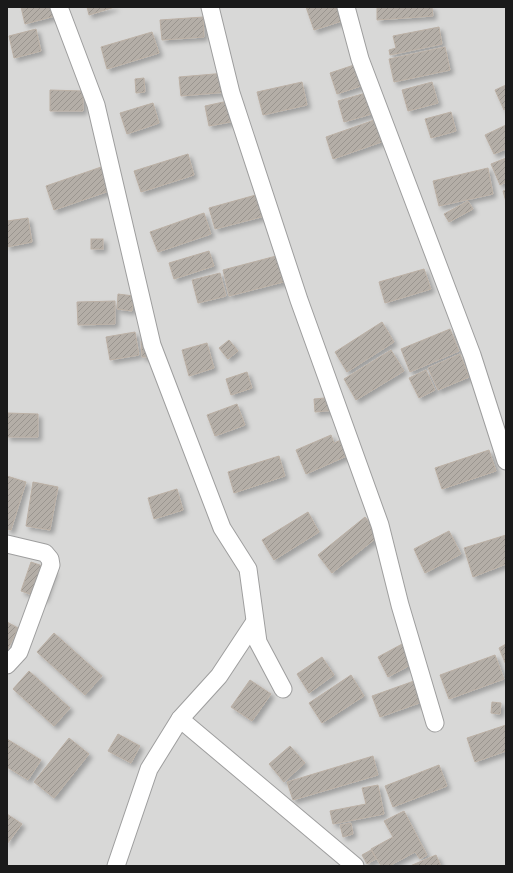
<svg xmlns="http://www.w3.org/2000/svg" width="513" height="873" font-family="'Work Sans',sans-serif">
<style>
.residential{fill:#d8d8d7}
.building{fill:url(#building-hatch);stroke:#bbb0a5;filter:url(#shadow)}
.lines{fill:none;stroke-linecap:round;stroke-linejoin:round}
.minor-casing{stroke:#9e9e9e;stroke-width:19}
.minor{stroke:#fff;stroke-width:17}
</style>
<defs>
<pattern id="building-hatch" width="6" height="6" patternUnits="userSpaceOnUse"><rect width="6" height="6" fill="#b4aea7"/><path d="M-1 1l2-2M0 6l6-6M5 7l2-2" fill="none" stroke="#9a958f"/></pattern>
<filter id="shadow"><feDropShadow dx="3.5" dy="3.5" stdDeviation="2" flood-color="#0004"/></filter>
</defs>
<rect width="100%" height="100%" fill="#ebe8e1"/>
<rect class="residential" x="7" y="7" width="499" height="859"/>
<g class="building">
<path d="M21,7H53L55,16L25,24Z"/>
<path d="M87,7H115L89,15Z"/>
<path d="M306,7L341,8L345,20L314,30Z"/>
<path d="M377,7H432L433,16L377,20Z"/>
<path d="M203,17L204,37L162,40L160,20Z"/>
<path d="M439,27L442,44L390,55L389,50L396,48L393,36Z"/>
<path d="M36,29L41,51L14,58L9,36Z"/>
<path d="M152,32L159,53L107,69L101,47Z"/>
<path d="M445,47L450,70L394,82L389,59Z"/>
<path d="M360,63L367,84L337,94L330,73Z"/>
<path d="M226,73L228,92L181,96L179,77Z"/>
<path d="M144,78L145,92L136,93L135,79Z"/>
<path d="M302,82L307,105L263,115L257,92Z"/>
<path d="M432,82L438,103L408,111L402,90Z"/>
<path d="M506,85V109L504,110L495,90Z"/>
<path d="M50,90L83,91V111H50Z"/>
<path d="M369,92L375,113L344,122L338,101Z"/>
<path d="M237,99L241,120L209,126L205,106Z"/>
<path d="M153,103L159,123L127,134L120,113Z"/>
<path d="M451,112L456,131L431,138L425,119Z"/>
<path d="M380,118L387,140L333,159L326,137Z"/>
<path d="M506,125V149L494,154L485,135Z"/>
<path d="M188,154L194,175L141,192L134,171Z"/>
<path d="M506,158V182L500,185L491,164Z"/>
<path d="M107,165L109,191L54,210L46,186Z"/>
<path d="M488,168L493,194L439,206L433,181Z"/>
<path d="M506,190V202L503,191Z"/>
<path d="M263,193L269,215L215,229L209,208Z"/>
<path d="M468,201L473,209L449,222L444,214Z"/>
<path d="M204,213L211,234L158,252L150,232Z"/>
<path d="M28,218L32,242L7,247V221Z"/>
<rect x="91" y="239" width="12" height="10"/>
<path d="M209,251L214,266L174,279L169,263Z"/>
<path d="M280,255L287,281L229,296L223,270Z"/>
<path d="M424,269L431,289L385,303L379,282Z"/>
<path d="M220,273L226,296L198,303L192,280Z"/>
<path d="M118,294L134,296L132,311L117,309Z"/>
<path d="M115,301V324L78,325L77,302Z"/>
<path d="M382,322L394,342L347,372L335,352Z"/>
<path d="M450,329L459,351L410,372L401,349Z"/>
<path d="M135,332L139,355L110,360L106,337Z"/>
<path d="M229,340L238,351L228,359L219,348Z"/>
<path d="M141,341H152L153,357H142Z"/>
<path d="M207,343L214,368L189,376L182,350Z"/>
<path d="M391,350L404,371L356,400L344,379Z"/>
<path d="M460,354L469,377L438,390L428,368Z"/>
<path d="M426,370L435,390L419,398L409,378Z"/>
<path d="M247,372L252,388L231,395L226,379Z"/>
<path d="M335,397L336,410L315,412L314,399Z"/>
<path d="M237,404L245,425L215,436L207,415Z"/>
<path d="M7,413L38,414V437H7Z"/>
<path d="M331,435L334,443L341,440L349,455L306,474L296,450Z"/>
<path d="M489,450L496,471L442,489L435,468Z"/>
<path d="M279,456L285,476L234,493L228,472Z"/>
<path d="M7,476L26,482L11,530L7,529Z"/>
<path d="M33,482L58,487L50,530L26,526Z"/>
<path d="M177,489L183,510L154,519L148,498Z"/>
<path d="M308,512L319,532L274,560L262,540Z"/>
<path d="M365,517L380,535L332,573L318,555Z"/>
<path d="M449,531L461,554L425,573L414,549Z"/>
<path d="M506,535V564L473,577L464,548Z"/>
<path d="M31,562L54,570L44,599L21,591Z"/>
<path d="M7,622L18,628L8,649L7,648Z"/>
<path d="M54,633L102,676L85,695L37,652Z"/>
<path d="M404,643L414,663L388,677L378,657Z"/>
<path d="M506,644V665L499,648Z"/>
<path d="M495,655L504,679L449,699L440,675Z"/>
<path d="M322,657L334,675L309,693L297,674Z"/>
<path d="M29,671L70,708L54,726L13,689Z"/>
<path d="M351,675L364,696L322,723L309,703Z"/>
<path d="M250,680L271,694L252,721L231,707Z"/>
<path d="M414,681L422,702L380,717L372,696Z"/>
<path d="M492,702L501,703L500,714L491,713Z"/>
<path d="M506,725V751L475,762L467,738Z"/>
<path d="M118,734L140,746L131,763L108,751Z"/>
<path d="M69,738L89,754L54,798L34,782Z"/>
<path d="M7,739L41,760L28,780L7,767Z"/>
<path d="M290,746L305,763L284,782L269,764Z"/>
<path d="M373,756L378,775L293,800L287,782Z"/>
<path d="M439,765L447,786L393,807L385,786Z"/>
<path d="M378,785L384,814L333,824L330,811L366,804L362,788Z"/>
<path d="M404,811L427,855L420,859L415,852L389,866H381L371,849L393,837L384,821Z"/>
<path d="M7,814L22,824L7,844Z"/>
<path d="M351,823L353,834L343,837L340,825Z"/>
<path d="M371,850L376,859L367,864L362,855Z"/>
<path d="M436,855L441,866H410Z"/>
</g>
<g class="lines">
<g class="minor-casing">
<g id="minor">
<path d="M59,7L96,105L152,345L222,528L248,569L258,642L283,689"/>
<path d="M210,7L231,93L299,300L380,525L400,605L435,723"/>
<path d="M346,7L360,59L472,355L506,461"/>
<path d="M7,544L45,553L50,559L51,565L19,652L7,665"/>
<path d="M180,719L355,866"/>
<path d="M116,866L149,769L180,719L219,676L254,623"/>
</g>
</g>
<use href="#minor" class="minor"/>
</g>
<rect width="513" height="873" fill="none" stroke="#1a1a1a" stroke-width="16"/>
</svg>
